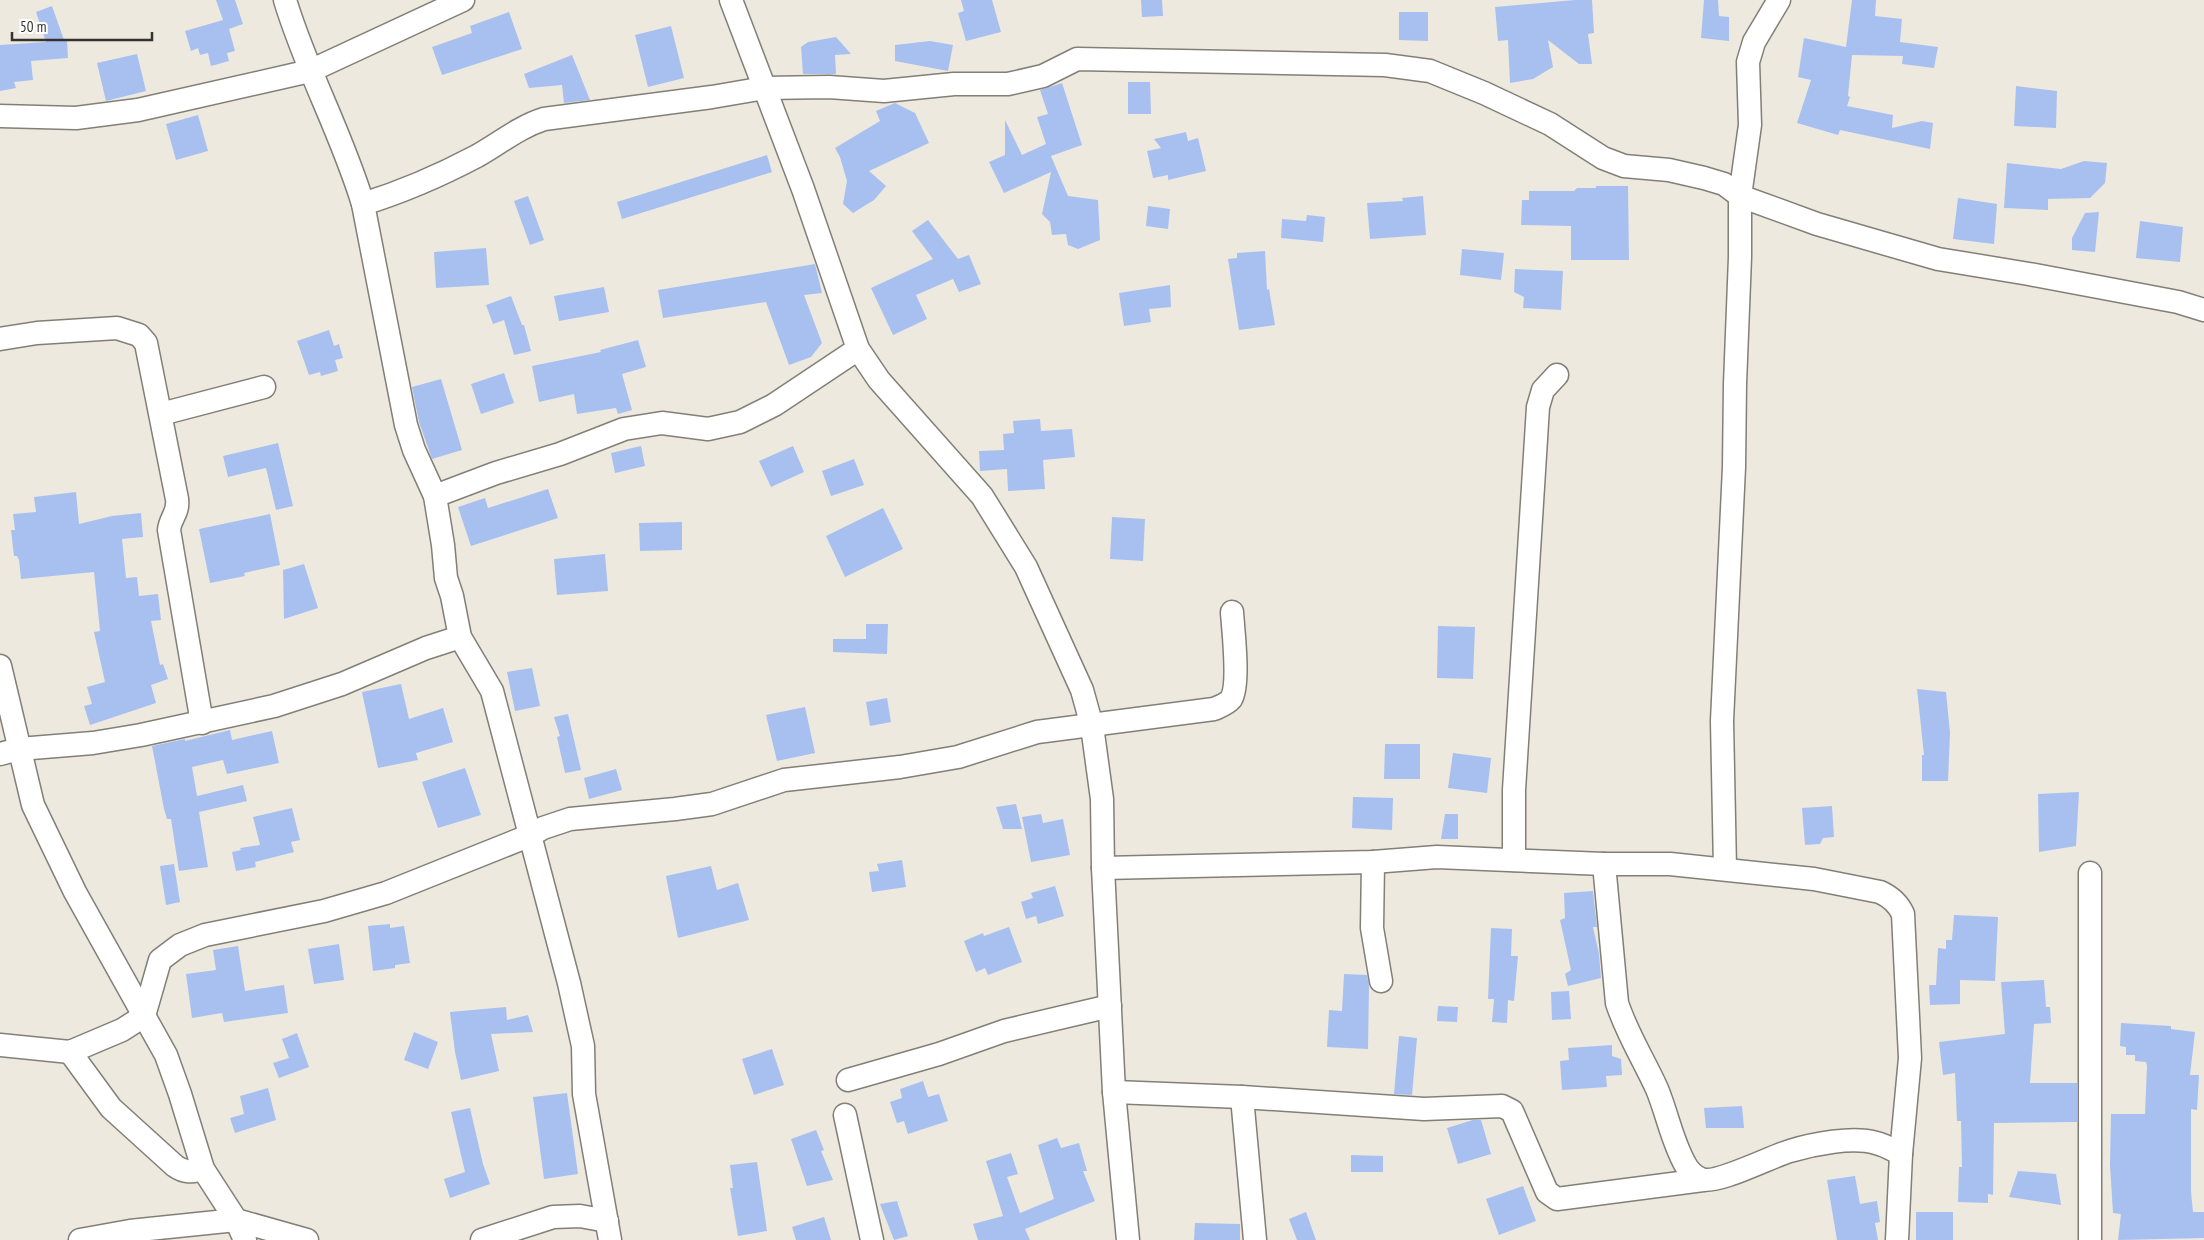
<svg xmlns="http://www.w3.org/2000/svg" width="2204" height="1240" font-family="'PT Sans Narrow',sans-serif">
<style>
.building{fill:#a8c0f0}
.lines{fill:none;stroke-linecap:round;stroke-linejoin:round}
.minor-casing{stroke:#827f76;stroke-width:25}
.minor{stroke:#fff;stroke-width:22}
</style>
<rect width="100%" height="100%" fill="#ede9df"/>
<g class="building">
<path d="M216,0H235L243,24L229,29L235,51L227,53L229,61L211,66L208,53L200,55L198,48L191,51L185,31L223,20Z"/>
<path d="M961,0H992L1001,32L966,41L958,13L964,11Z"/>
<path d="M1141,0H1162L1163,16L1142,17Z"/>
<path d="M1575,0H1592L1594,33L1588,34L1592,64H1579L1548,40L1553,67L1533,79L1510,83L1508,40L1498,41L1495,7Z"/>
<path d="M1704,0H1718L1719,16L1729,17V41L1701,38Z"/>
<path d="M1852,0H1876L1875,16L1902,19L1900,42L1938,47L1934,68L1902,64L1903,56L1852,55L1848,96L1850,97L1847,106L1893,115L1892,128L1922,121L1933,123L1930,149L1840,130L1838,135L1797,123L1811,80L1798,77L1804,38L1846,47Z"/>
<path d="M52,6L64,40H67L68,58L31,61L33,80L14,82L16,88L0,91V45L46,42L36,12Z"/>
<path d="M509,12L522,49L442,75L432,47L472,33L470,26Z"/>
<path d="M1399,12H1428V41L1399,40Z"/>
<path d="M671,26L684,78L648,87L635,35Z"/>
<path d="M836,37L851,54L835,55L836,74H803L801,47L808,42Z"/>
<path d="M930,41L953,45L948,71L895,61V45Z"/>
<path d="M137,54L146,91L106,101L97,63Z"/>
<path d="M572,55L590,100L564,103L562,85L529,88L524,74Z"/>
<path d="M1128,82H1150L1151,114H1128Z"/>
<path d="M1062,83L1082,145L1051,156L1068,196L1098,200L1100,240L1078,249L1068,245L1066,234L1052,235L1050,222L1042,214L1051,172L1004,193L989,162L1005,155V120L1022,155L1046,144L1047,147L1037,117L1048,114L1040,90Z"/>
<path d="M2016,86L2057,91L2056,128L2014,126Z"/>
<path d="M895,103L915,113L929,143L869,171L886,186L874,200L853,213L843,204L847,181L840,157L835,148L880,121L876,111Z"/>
<path d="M198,115L208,151L176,160L166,124Z"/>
<path d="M1186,132L1188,141L1198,138L1206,171L1168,180V175L1153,178L1147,151L1161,148L1154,139Z"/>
<path d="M767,155L772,172L622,219L617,202Z"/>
<path d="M2084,161L2107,163L2105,183L2090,198L2048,199V210L2004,208L2007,163L2061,169Z"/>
<path d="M1596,186H1628L1629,260H1571V226L1521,225L1522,200H1529V191H1574L1577,188H1596Z"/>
<path d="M528,196L544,240L530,245L514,201Z"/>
<path d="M1423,196L1426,235L1370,239L1367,203L1403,201L1402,198Z"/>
<path d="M1958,198L1997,204L1994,244L1953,239Z"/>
<path d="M1148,206L1170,209L1168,229L1146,226Z"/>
<path d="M2099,212L2095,252L2072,250V238L2085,213Z"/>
<path d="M1307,215L1325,217L1323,242L1281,238L1282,219L1306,221Z"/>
<path d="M928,220L958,259L969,255L981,284L959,292L953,279L916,295L927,319L893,335L871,288L933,259L912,231Z"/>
<path d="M2140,221L2183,227L2180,262L2136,258Z"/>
<path d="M486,248L489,285L436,288L434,252Z"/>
<path d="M1462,249L1504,253L1501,280L1460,275Z"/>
<path d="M1265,251L1267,290L1269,289L1275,325L1239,330L1228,259L1237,258V253Z"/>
<path d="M815,264L822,293L804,295L822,343L811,357L789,365L766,302L663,318L658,290Z"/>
<path d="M1515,269L1563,271L1561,310L1523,308L1524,297L1514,292Z"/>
<path d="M1170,285L1171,307L1149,309L1151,322L1124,326L1119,293Z"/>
<path d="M604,287L609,312L559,321L554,296Z"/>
<path d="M511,296L522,325H524L531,351L514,355L504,320L493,324L486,305Z"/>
<path d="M329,330L334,346L339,344L343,358L335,360L338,371L321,376L320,372L309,375L297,341Z"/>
<path d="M638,340L646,367L622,374L632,410L618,414L616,408L577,414L574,394L539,402L532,366L601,352L600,350Z"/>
<path d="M504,373L514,403L481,414L471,384Z"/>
<path d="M441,379L462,450L432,459L419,422L412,387Z"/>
<path d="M1040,419L1041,431L1072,429L1075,457L1043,460L1045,489L1008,491L1007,469L980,471L979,451L1004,450L1003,434L1014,433L1013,421Z"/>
<path d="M278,443L293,506L276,510L266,468L228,477L223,456Z"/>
<path d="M641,446L645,466L615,473L611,453Z"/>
<path d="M793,446L804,472L771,487L759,461Z"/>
<path d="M854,459L864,485L831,496L822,471Z"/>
<path d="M548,489L558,518L471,546L458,507L485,498L488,508Z"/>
<path d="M76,492L79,524L112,516L141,513L143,537L122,539L126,578L137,577L139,596L158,594L161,620L151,621L160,665L163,664L168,679L151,685L156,703L90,725L84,706L92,704L87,687L105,682L94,632L100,631L94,572L21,579L19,560L17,556H14L11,530H15L13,514L36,512L34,497Z"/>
<path d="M883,508L903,549L845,577L826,536Z"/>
<path d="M270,514L280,565L244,573L245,576L210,583L199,529Z"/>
<path d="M1112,517L1145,519L1143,561L1110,559Z"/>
<path d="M682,522V550L640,551L639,523Z"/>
<path d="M605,554L608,591L557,595L554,559Z"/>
<path d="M304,564L318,608L284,619L283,570Z"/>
<path d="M866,624H888L887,654L833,652V639H866Z"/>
<path d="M1438,626L1475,627L1473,679L1437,678Z"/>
<path d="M532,668L540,706L515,711L507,672Z"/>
<path d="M401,684L409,719L443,708L453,742L416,753L418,760L378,768L362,692Z"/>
<path d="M1917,689L1946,692L1950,733L1948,781H1922V755H1924Z"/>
<path d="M887,698L891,722L870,726L866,702Z"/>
<path d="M805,707L815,753L777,761L766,715Z"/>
<path d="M568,714L581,770L565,773L557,737L560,736L554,717Z"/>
<path d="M230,730L232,740L272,731L279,763L227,774L223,760L192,767L197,796L243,785L247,801L199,812L208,867L179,871L171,819H167L164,809L152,746L185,739V741Z"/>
<path d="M1385,744H1420V779H1384Z"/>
<path d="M1453,753L1491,758L1487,793L1448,788Z"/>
<path d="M465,768L481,815L438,828L422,782Z"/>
<path d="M616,769L622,790L589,799L584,778Z"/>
<path d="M2079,792L2076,846L2039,852L2038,794Z"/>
<path d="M1353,797L1393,798L1392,830L1352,828Z"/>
<path d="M1016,804L1022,829H1003L996,807Z"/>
<path d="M1832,806L1834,837L1823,838L1820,844L1805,845L1802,808Z"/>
<path d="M292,808L300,840L291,842L294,852L255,862L256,867L236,871L232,852L241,850L240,848L260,845L253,817Z"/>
<path d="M1041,814L1043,823L1063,819L1070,855L1031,862L1022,817Z"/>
<path d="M1445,814H1458V839H1441Z"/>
<path d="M902,860L906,887L872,892L869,872L879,871L877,864Z"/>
<path d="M174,864L180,902L166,905L160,866Z"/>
<path d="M711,866L717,890L738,883L749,920L678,938L666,876Z"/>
<path d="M1055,886L1064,916L1038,924L1036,916L1026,919L1021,902L1033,898L1031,893Z"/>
<path d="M1593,891L1597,927H1593L1599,954L1601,978L1568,986L1565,974L1571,970L1560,920L1565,918L1564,893Z"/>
<path d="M1954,915L1998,917L1995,981L1960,980V1004L1930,1005L1929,985H1936L1938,948L1946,949V940H1952Z"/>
<path d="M390,924V928L404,926L410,963L395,965V968L373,971L368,926Z"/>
<path d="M1009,927L1022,962L988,975L985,968L976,972L964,941L983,933L984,936Z"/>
<path d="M1491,928L1512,929L1511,956H1518L1514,1001L1508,1000L1507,1023L1492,1022L1494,999H1488Z"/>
<path d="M339,944L344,980L314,984L308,949Z"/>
<path d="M238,946L245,991L284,985L288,1013L224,1022L222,1013L192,1018L186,974L216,970L213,950Z"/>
<path d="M1344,974L1367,975L1369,985L1368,1049L1327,1047L1329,1010L1342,1011Z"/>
<path d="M2044,980L2046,1007H2050L2051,1023L2034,1024L2030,1083H2077V1122L1994,1123L1993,1195L1988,1194V1203L1958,1202L1959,1167H1962L1961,1121H1957L1955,1073L1943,1075L1939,1042L2005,1034L2001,982Z"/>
<path d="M1569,991L1571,1019L1552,1020L1551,992Z"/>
<path d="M1438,1006L1458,1007L1457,1022L1437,1021Z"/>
<path d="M506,1007L507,1020L528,1015L533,1032L491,1034L499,1071L461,1080L455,1052L450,1012Z"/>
<path d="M2121,1023L2171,1026V1029L2195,1032L2190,1075H2199L2197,1110L2191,1109V1192L2193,1212H2204V1238L2118,1240L2121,1214L2113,1213L2110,1165L2111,1114H2145L2147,1066L2146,1062L2135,1061V1055H2126V1047L2120,1046Z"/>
<path d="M414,1032L438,1042L428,1069L404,1060Z"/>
<path d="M297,1033L309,1067L279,1078L273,1063L289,1058L282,1039Z"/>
<path d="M1399,1036L1417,1038L1412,1095L1394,1094Z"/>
<path d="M1612,1045V1056L1621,1059L1622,1075L1606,1076L1607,1087L1562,1090L1560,1061L1569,1060L1568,1048Z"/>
<path d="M772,1049L784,1085L754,1095L742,1059Z"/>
<path d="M923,1081L928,1097L939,1094L948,1121L908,1134L904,1121L897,1123L890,1102L902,1098L900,1089Z"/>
<path d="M268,1088L276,1120L235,1133L230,1118L244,1114L240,1096Z"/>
<path d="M567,1093L578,1174L544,1179L533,1097Z"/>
<path d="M1742,1106L1744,1128H1706L1704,1108Z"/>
<path d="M470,1108L483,1164L490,1184L450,1198L444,1179L465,1172L451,1112Z"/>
<path d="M1473,1120H1481L1491,1154L1458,1164L1447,1128Z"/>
<path d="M816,1130L824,1150L821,1151L833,1180L807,1186L791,1139Z"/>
<path d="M1057,1138L1061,1148L1079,1143L1087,1171H1083L1095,1201L1025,1229L1030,1240H978L973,1224L1003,1216L986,1161L1011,1153L1018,1174L1007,1177L1020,1213L1054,1199L1038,1145Z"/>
<path d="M1351,1155L1383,1156V1172H1351Z"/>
<path d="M757,1162L767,1231L738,1236L730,1188H733L730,1165Z"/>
<path d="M2018,1171L2056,1174L2061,1205L2009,1197Z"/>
<path d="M1855,1176L1860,1204L1877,1201L1880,1222L1875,1223L1878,1240H1837L1827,1180Z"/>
<path d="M1523,1186L1536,1221L1499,1235L1486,1199Z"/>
<path d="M897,1201L908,1236L894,1240L880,1204Z"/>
<path d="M1306,1212L1316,1240H1297L1289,1219Z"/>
<rect x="1916" y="1212" width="37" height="28"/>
<path d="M824,1217L831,1240H796L792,1227Z"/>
<path d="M1195,1223L1240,1224V1240H1194Z"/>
</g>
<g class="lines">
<g class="minor-casing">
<g id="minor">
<path d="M731,0L803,189L858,349L879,380L982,496L1026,567L1082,690L1092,726L1102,799L1103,868L1114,1092L1128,1240"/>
<path d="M0,116L76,118L138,110L310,71L463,0"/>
<path d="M363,204C402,192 441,175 477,156C500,143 519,127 544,119L712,97L764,88L829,87L884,91L954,84H1008L1043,76L1077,59L1385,65L1430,71L1484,93L1550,124L1603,158L1624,166L1669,170L1704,178L1724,184L1740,196L1817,224L1938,259L2029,274L2178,302L2204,310"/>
<path d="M0,339L37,333L117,328L139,335L146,343L177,499C179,513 170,518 169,530L202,723"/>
<path d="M161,414L264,387"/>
<path d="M435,496L496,473L560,454L624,429L662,423L708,429L740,422L774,405L858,349"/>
<path d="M460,637L492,691L569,983L583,1046L584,1094L610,1240"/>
<path d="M0,666L33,805L75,892L166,1055L180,1094L203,1169L236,1220L245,1240"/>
<path d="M0,754L19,749L93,743L141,735L274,706L342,684L426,648L460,637L452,596L446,578L443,545L435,496L414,450L406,425L363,204C342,134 306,70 285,0"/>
<path d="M1514,860V790L1538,407L1543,390L1557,375"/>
<path d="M1373,862L1372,928L1381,981"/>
<path d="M1604,864L1617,1003C1627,1034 1644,1060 1657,1089C1667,1113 1672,1141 1685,1164C1688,1170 1694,1176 1701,1179C1716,1185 1772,1156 1790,1151C1813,1144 1853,1136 1876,1143C1885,1145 1893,1150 1901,1154"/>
<path d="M1103,868L1373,862L1437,857L1604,864H1670L1814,879L1880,892C1891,897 1898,903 1903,914L1910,1058L1901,1154L1897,1240"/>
<path d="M1725,869L1722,721L1734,467L1735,384L1740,257V196L1750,125L1748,62L1754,42L1779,0"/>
<path d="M0,1045L70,1052L122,1030L144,1016L160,960L180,945L205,935L324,911L386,893L531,835L543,828L570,819L675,809L712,804L784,780L900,767L958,757L1037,732L1214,709C1221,706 1227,704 1231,699C1240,685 1233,629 1232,612"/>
<path d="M70,1052L111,1108L175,1166C185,1173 191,1172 203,1169"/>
<path d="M848,1080L939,1054L1004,1031L1110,1006"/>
<path d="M1114,1092L1242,1097L1424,1109L1502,1106L1512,1111L1547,1192L1557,1199L1703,1180"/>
<path d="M1242,1097L1255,1240"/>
<path d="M845,1115L872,1240"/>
<path d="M80,1240L130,1231L236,1220L307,1240"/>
<path d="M482,1240L553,1217L580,1216L607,1221"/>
<path d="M2090,1240V873"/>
</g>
</g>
<use href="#minor" class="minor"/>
</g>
<path d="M12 32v8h140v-8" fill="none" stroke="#34332f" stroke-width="2.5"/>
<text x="20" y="32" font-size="15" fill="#34332f" stroke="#ffffff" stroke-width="4" paint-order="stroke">50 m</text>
</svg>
